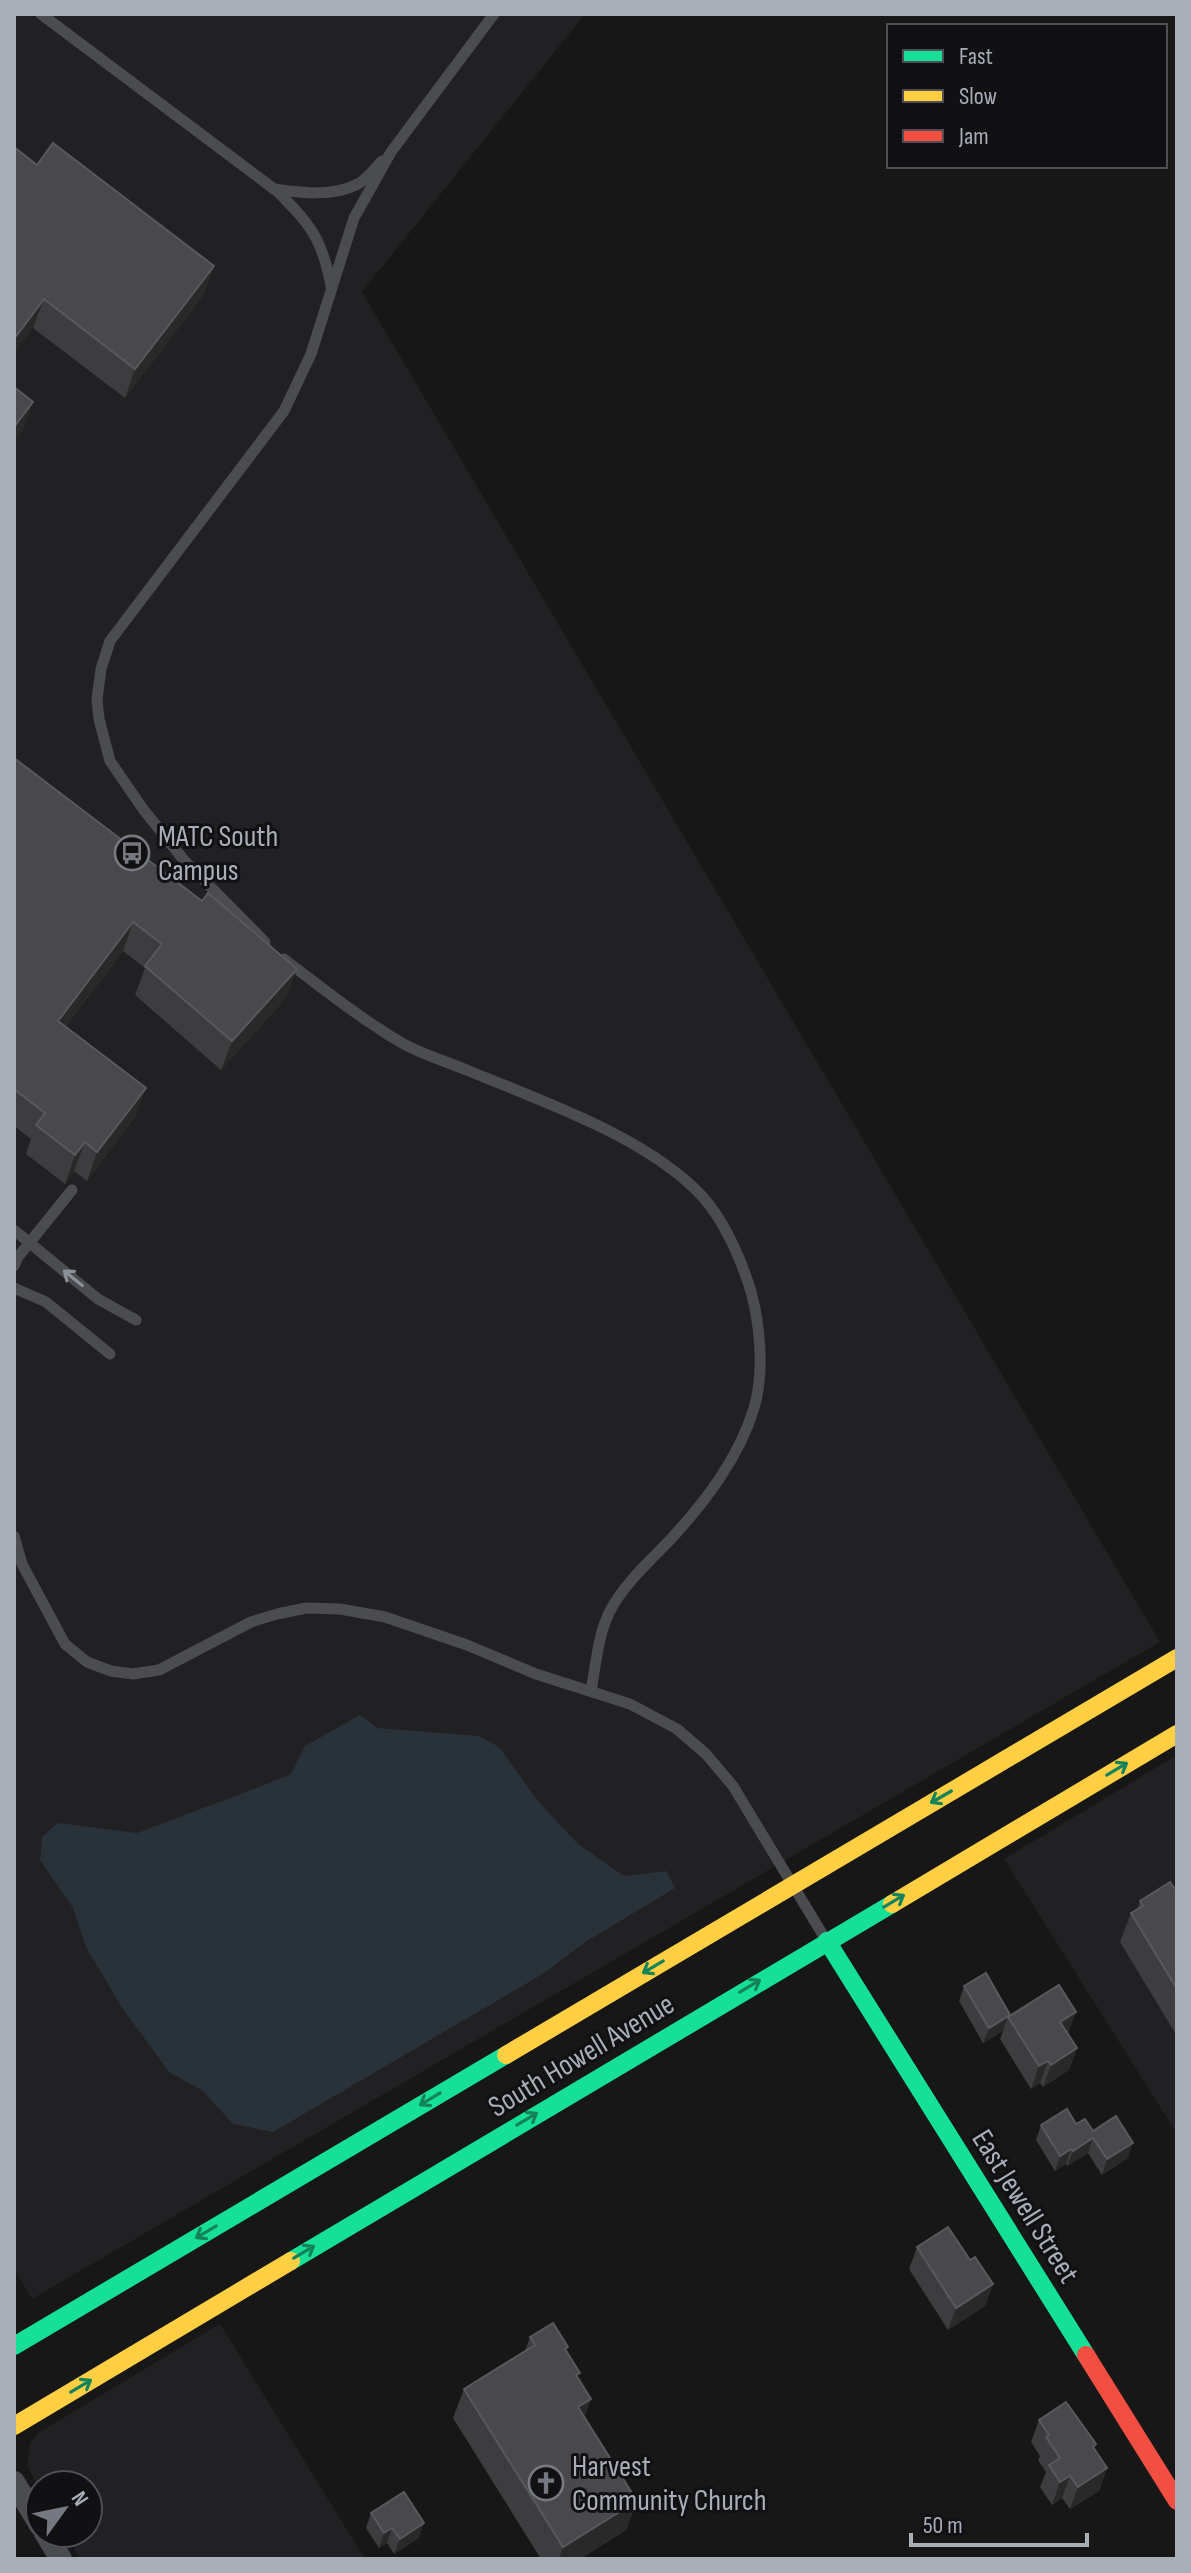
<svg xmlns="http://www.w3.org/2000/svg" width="1191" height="2573" font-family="'Sofia Sans Condensed',sans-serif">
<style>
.built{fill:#212123}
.water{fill:#2a3239}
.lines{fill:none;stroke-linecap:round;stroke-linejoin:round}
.lane{stroke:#4b4c50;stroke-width:11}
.street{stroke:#4b4c50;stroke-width:22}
.fast{stroke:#16e098;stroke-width:18}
.slow{stroke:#ffcf43;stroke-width:18}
.jam{stroke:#f24e42;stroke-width:18}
.wall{fill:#3d3d3f}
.shaded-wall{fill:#29292a}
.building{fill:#49494c;stroke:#58595d;stroke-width:2}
.oneway{stroke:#8c9099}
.oneway2{stroke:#14835c}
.labels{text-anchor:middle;stroke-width:6;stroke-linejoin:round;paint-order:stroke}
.poi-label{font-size:30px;fill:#a8adb8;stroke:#111113;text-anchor:start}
.street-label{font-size:30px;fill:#a8adb8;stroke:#111113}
</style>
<rect width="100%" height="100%" fill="#171717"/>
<g class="built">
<path d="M14,14H585L362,292L1160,1642L32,2299L14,2269Z"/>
<path d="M1177,1755V2134L1004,1859Z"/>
<path d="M220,2324L365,2559H80L65,2533H88V2485H40V2492L27,2464L30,2443L38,2433Z"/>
</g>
<path class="water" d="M360,1715L377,1728L479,1736L499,1747L537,1800L578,1844L624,1876L666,1871L675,1888L587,1941L541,1975L273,2132L233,2124L203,2091L169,2072L121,2006L86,1947L73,1908L40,1860L42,1837L58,1823L137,1833L290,1775L305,1746Z"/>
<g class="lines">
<g class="lane">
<path d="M41,14L274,189C302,193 332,197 358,184C367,179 375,168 382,161"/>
<path d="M275,189C309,223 322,237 331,286"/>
<path d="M265,942L183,859L143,809L110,761L99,719L97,699L101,669L110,641L284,411L311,354L354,218L391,152L494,14"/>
<path d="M284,959C322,988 361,1019 402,1043C423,1055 448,1062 469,1071C542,1101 637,1134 694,1188C720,1212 737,1250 748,1282C760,1318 765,1371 754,1408C739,1458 705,1502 670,1540C649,1562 626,1582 611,1609C598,1633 596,1664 591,1691"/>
<path d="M14,1230L98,1299L136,1320"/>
<path d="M14,1266L18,1257L72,1190"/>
<path d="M14,1288L46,1302L110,1354"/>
<path d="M14,1536L22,1564L65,1644L87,1662L111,1671L133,1674L159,1670L251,1622L277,1614L306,1608L340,1609L385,1617L467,1645L536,1674L630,1704L677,1729L706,1754L733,1786L826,1940"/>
</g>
<g class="street">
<path d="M14,2482L40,2525"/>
<path d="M45,2533L61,2559"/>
</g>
<g class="fast">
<path d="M827,1941L1086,2355"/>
<path d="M291,2261L892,1904"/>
<path d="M14,2346L506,2055"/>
</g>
<g class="slow">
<path d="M892,1904L1177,1734"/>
<path d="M506,2055L1177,1658"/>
<path d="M14,2426L291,2261"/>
</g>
<path class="jam" d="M1086,2355L1177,2501"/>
</g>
<g class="wall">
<path d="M37,165L214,266L203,295L125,398L33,328Z"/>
<path d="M14,758L286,998L221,1070L135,995L145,968L123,951L65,1027L146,1088L135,1117L87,1181L74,1171L65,1184L26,1154L31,1139L14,1126Z"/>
<path d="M1177,1886V2036L1120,1942L1131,1913L1137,1910L1140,1901Z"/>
<path d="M964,1986L1010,2015L1068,2034L1077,2048L1069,2070L1043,2087L1040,2083L1031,2089L1000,2039L1003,2031L983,2043L959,2001Z"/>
<path d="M1076,2124L1093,2131L1128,2158L1102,2175L1088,2153L1067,2166L1066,2164L1055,2171L1036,2140L1041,2125Z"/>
<path d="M917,2247L970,2260L993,2284L985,2306L948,2330L909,2269Z"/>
<path d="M530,2337L566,2351L578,2378L584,2418L637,2501L626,2530L580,2559H541L453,2418L464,2389L525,2351Z"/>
<path d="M1039,2420L1094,2449L1107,2468L1099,2491L1070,2509L1062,2498L1052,2505L1040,2487L1046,2472L1038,2460L1040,2456L1031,2442Z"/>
<path d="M371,2513L419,2538L394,2554L387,2543L379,2548L366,2528Z"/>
</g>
<g class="shaded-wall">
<path d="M214,266L203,295L125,398L135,369Z"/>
<path d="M44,299L33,328L14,354V339Z"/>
<path d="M33,402L23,431L14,442V427Z"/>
<path d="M133,922L123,951L47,1050L58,1021Z"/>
<path d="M297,969L286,998L221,1070L232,1041Z"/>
<path d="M146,1088L135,1117L87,1181L97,1152Z"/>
<path d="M85,1142L74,1171L65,1184L75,1155Z"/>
<path d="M1076,2012L1068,2034L1060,2022Z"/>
<path d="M1008,2017L1003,2031L983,2043L989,2028Z"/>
<path d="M1077,2048L1069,2070L1043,2087L1051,2065Z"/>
<path d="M1048,2061L1040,2083L1031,2089L1039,2066Z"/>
<path d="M1093,2138L1088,2153L1067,2166L1073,2151Z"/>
<path d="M1133,2143L1128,2158L1102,2175L1107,2159Z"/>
<path d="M1071,2149L1066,2164L1055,2171L1060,2156Z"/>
<path d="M993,2284L985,2306L948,2330L956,2308Z"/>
<path d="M591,2399L581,2428L578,2407Z"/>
<path d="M1107,2468L1099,2491L1070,2509L1078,2487Z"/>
<path d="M1070,2476L1062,2498L1052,2505L1060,2482Z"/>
<path d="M637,2501L626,2530L580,2559H559L563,2547Z"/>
<path d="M424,2523L419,2538L394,2554L400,2539Z"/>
<path d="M392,2528L387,2543L379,2548L384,2533Z"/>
</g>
<g class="building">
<path d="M53,143L214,266L135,369L44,299L14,339V147L37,165Z"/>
<path d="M14,387L33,402L14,427Z"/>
<path d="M14,758L202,901L208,893L297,969L232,1041L145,966L162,944L133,922L58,1021L146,1088L97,1152L85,1142L75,1155L36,1125L45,1113L14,1089Z"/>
<path d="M1170,1882L1174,1888L1177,1886V1989L1131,1913L1143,1906L1140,1901Z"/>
<path d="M986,1973L1010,2015L989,2028L964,1986Z"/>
<path d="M1059,1985L1076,2012L1060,2022L1077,2048L1051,2065L1048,2061L1039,2066L1008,2017Z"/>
<path d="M1067,2109L1076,2124L1085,2119L1093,2131L1116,2116L1133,2143L1107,2159L1093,2138L1073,2151L1071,2149L1060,2156L1041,2125Z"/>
<path d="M948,2227L970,2260L975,2257L993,2284L956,2308L917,2247Z"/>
<path d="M553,2323L568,2347L565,2349L580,2373L576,2375L591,2399L578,2407L637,2501L563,2547L464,2389L535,2345L530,2337Z"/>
<path d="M1066,2402L1096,2444L1093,2447L1107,2468L1078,2487L1070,2476L1060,2482L1049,2465L1060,2458L1046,2437L1049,2435L1039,2420Z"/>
<path d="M404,2492L424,2523L400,2539L392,2528L384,2533L371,2513Z"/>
</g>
<defs><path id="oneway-shaft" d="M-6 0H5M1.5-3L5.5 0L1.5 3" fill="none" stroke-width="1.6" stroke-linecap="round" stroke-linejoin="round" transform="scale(2)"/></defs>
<use class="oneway" href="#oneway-shaft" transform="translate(73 1278) rotate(-141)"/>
<g class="oneway2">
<use href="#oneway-shaft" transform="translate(1117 1769) rotate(-31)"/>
<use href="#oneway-shaft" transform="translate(941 1797) rotate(150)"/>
<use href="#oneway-shaft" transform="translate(894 1901) rotate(-31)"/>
<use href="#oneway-shaft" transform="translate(653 1967) rotate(149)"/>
<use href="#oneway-shaft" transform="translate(750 1986) rotate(-31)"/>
<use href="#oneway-shaft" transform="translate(430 2099) rotate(149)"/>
<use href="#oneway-shaft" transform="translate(527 2119) rotate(-31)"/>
<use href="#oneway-shaft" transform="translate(206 2232) rotate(149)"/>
<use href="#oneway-shaft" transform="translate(304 2252) rotate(-31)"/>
<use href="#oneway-shaft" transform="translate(81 2386) rotate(-31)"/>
</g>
<defs>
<g id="bus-ring" transform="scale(1.8)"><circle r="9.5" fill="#111113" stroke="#757880" stroke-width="1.5"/><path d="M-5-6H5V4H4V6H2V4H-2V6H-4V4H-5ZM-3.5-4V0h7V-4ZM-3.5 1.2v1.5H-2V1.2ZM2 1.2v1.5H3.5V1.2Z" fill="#757880"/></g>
<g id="church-ring" transform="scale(1.8)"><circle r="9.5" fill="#111113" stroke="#757880" stroke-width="1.5"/><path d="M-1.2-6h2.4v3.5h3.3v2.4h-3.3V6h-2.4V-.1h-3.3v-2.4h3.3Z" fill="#757880"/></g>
</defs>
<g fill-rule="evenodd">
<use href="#bus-ring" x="132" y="853"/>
<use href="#church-ring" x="546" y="2483"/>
</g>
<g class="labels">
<g class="poi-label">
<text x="158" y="846">MATC South<tspan x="158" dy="34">Campus</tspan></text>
<text x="572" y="2476">Harvest<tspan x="572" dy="34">Community Church</tspan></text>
</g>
<g class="street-label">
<text transform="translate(581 2055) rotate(-31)" y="10">South Howell Avenue</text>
<text transform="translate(1026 2206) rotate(58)" y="10">East Jewell Street</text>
</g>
</g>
<rect width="1191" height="2573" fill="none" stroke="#a8adb8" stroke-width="32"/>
<rect x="887" y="24" width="280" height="144" fill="#111113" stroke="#4d4f55" stroke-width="2"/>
<rect x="903" y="50" width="40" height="12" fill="#16e098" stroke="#4d4f55" stroke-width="2"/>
<text x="959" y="64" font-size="24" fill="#a8adb8">Fast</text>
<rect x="903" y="90" width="40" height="12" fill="#ffcf43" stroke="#4d4f55" stroke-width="2"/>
<text x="959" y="104" font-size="24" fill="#a8adb8">Slow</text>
<rect x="903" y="130" width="40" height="12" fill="#f24e42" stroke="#4d4f55" stroke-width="2"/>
<text x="959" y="144" font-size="24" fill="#a8adb8">Jam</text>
<g transform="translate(64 2509) rotate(57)"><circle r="38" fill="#111113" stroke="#4d4f55" stroke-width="2"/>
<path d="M0-6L14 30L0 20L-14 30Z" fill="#757880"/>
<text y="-12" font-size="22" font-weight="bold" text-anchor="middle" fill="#a8adb8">N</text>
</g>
<path d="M911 2533v12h176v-12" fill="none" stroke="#a8adb8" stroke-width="4"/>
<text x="923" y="2533" font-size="24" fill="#a8adb8" stroke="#111113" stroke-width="6" paint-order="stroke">50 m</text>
</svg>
